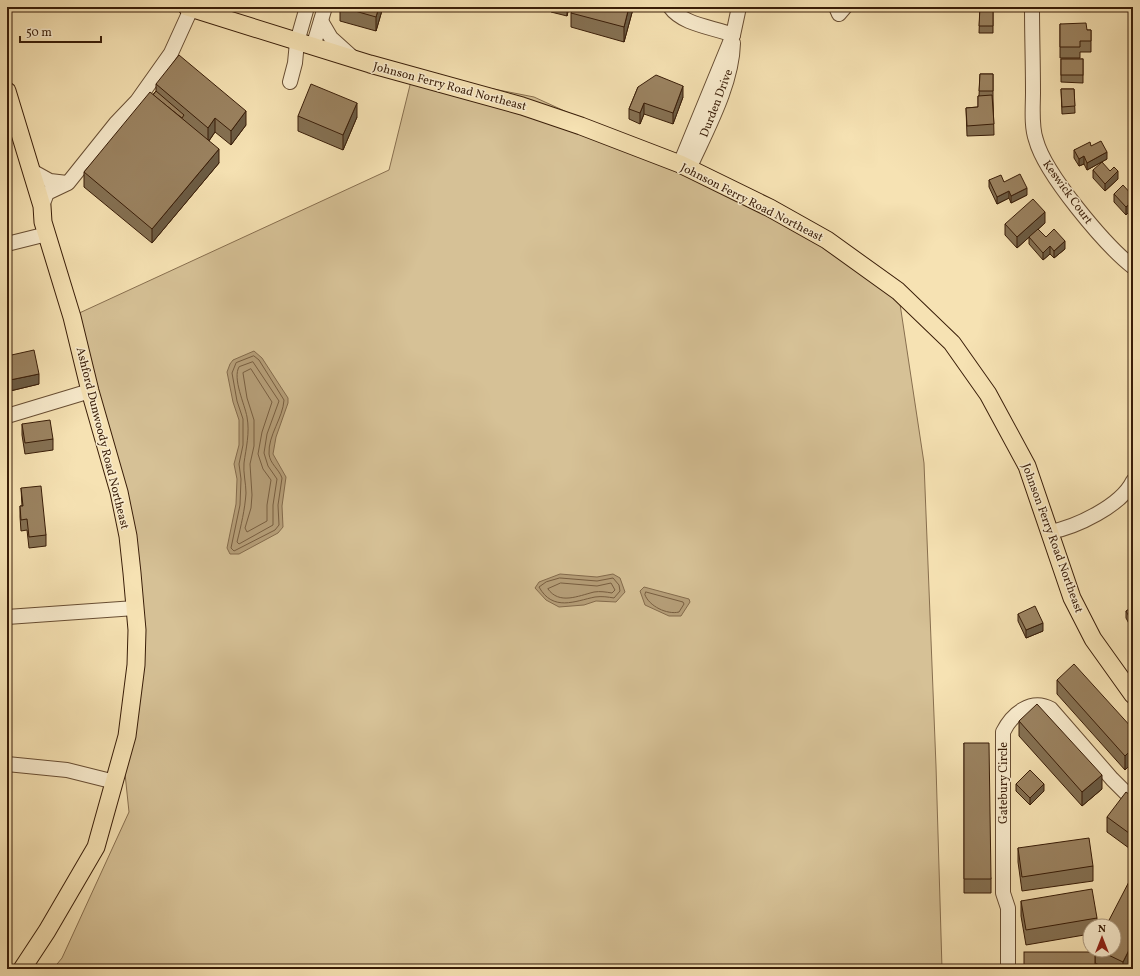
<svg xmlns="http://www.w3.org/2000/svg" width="1140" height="976" font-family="Vollkorn,serif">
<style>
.green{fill:#d6c196;stroke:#886f4f}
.water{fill:#b69f79;stroke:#846b4c}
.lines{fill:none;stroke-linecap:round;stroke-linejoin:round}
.shore{stroke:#785e40;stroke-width:1}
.minor-casing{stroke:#684e33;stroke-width:16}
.major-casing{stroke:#391d08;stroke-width:19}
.minor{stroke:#f9ecce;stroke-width:14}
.major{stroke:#f6e2b3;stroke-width:17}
.wall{fill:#857153;stroke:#391d08}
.shaded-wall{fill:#6c5c44;stroke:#391d08}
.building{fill:#9b8361;stroke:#391d08}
.labels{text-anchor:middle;stroke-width:3;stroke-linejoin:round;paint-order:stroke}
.street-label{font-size:12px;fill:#391d08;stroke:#f9ecce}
</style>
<rect width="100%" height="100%" fill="#f6e2b3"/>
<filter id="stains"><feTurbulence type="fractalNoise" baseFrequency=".005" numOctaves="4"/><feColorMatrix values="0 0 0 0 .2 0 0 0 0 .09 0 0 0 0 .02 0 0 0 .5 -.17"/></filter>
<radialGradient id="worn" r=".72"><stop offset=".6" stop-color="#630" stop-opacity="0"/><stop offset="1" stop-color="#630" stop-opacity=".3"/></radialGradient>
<path class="green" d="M413,73L534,97L674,161L897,284L924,463L936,766L942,969H53L62,958L129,812L124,764L138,628L75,315L389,170Z"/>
<g class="water">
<path d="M254,351L262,358L288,398V403L276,437L273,454L286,477L282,506L283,527L278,533L239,554H230L227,548L236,504L237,479L234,464L239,445V420L233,402L227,372L230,364L233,360Z"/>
<path d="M560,574L597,577L613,574L620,578L625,592L616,602L596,601L584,605L559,607L546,600L535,588L539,582Z"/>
<path d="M644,587L689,599L690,602L681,616H669L645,605L640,591Z"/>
</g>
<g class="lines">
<g class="shore">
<path d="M254,356L259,360L284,400C283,418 268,435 269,454C270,464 279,469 282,478L278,505L279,525L275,530L234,551L231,548L240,505L241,479L239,464L243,445V419L237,401L232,373L236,363Z"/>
<path d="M253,362L279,401L267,434L264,453L268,466L277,479L273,505V525L239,544L237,542C241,526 245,509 246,493C246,484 243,472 244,463C246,448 250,433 247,417C245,405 232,378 239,367Z"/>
<path d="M251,369L272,402L262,432L258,454L263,469L271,480L267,505V521L247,532L245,528L251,508L252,495L250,464L254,446V420L247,398L243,373Z"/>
<path d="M560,578L597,581L613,578L619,585L620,591L614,598C608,597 602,596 595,597C575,601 553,612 539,587L546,582Z"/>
<path d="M561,583L597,586L611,583L615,590L612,593C606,592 600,591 594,592C578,596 559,605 548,589Z"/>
<path d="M646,592L683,602L684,604L679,612C667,615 649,606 645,595Z"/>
</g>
<g class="minor-casing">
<g id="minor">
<path d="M670,7C683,25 713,27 733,35"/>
<path d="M836,7L839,14L845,7"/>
<path d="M1032,7C1032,35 1033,64 1033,92C1033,107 1031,126 1036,140C1045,174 1105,245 1133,267"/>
<path d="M321,21L331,38L352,57"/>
<path d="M313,47L325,7"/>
<path d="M290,82L295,63L297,42L307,7"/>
<path d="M680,164L733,35L739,7"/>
<path d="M689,169C706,131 732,85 733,43"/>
<path d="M32,171L50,181L67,183"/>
<path d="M42,206L47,193L68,183L116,123L137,101L171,53L191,9"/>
<path d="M7,244L47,234"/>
<path d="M7,416L90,391"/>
<path d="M1050,532C1076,527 1121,506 1133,481"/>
<path d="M7,617L135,608"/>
<path d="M7,764L67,770L115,782"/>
<path d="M1008,969V908L1003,893V732C1012,714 1031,698 1051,709L1112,779L1133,800"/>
</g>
</g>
<g class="major-casing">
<g id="major">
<path d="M187,7L370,64L522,106L581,126L680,164L770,208L827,240L898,291L952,343L988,394L1027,466L1072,598L1093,639L1133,695"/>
<path d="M7,91L42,206L43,222L72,317L90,391L119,492L128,536L132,573L137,630L136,665L127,736L96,847L47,931L22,969"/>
</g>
</g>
<use href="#minor" class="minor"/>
<use href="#major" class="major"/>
</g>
<g class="wall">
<path d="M340,7H383L376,31L340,21Z"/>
<path d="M548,7H569L567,16L551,12V8Z"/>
<path d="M633,7V9L624,42L571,27V13Z"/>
<path d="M980,7H993V33H979Z"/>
<path d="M1060,24L1087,30H1091V52H1080V58H1060Z"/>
<path d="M1061,59H1083V83L1061,82Z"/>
<path d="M980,74H993V98L994,135L967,136L966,108L978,107V96H979Z"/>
<path d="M156,84L246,125L231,145L215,132L209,141L219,163L152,243L84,187V172L156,91Z"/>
<path d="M638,87L683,97L673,124L644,114L640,124L629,119V109Z"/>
<path d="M1061,89H1074L1075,113L1062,114Z"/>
<path d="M298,116L357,117L343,150L298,131Z"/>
<path d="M1091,146L1107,159L1087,170L1084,164L1079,166L1074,158V150Z"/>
<path d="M1093,170L1118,179L1105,191L1093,178Z"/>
<path d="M989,180L1004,182L1027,195L1011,203L1009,198L997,204L989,187Z"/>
<path d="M1114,194L1133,196L1126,215L1114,202Z"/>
<path d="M1045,223L1017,248L1005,235V224Z"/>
<path d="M1029,237H1046L1065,249L1054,258L1050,254L1043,260L1029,244Z"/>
<path d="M7,356L39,384L10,391L7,377Z"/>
<path d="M22,424L53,439V450L25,454L22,435Z"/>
<path d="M21,488L46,535V546L29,548L27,530L21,531L20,517V506H22Z"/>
<path d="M1133,607V631L1126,618V611Z"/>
<path d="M1018,614L1043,631L1026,638L1018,621Z"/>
<path d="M1057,680L1133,729L1125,770L1057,694Z"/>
<path d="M1019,721L1102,789L1082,806L1019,736Z"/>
<path d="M964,743L991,879V893H964Z"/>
<path d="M1016,784L1044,791L1030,805L1016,791Z"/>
<path d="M1133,797V851L1107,832V817Z"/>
<path d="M1018,848L1093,866V881L1022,891L1018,862Z"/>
<path d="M1021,901L1097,918V926H1090V934L1026,945L1021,916Z"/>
<path d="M1114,926L1127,969H1107L1095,963V950H1114Z"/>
</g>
<g class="shaded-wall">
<path d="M379,7H383L376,31V17Z"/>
<path d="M567,7H569L567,16Z"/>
<path d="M629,7H633V9L624,42V27Z"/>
<path d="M683,86V97L673,124V113Z"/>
<path d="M357,103V117L343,150V135Z"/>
<path d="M644,103V114L640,124V113Z"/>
<path d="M246,111V125L231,145V131Z"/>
<path d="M215,118V132L208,142V128Z"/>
<path d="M219,149V163L152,243V229Z"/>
<path d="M1107,152V159L1087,170V163Z"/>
<path d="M1084,156V164L1079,166V159Z"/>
<path d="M1118,171V179L1105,191V184Z"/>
<path d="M1027,188V195L1011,203V196Z"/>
<path d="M1009,191V198L997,204V197Z"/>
<path d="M1133,201V208L1126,215V207Z"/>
<path d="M1045,212V223L1017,248V237Z"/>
<path d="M1065,241V249L1054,258V251Z"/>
<path d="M1050,246V254L1043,260V253Z"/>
<path d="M39,374V384L10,391V380Z"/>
<path d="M1043,623V631L1026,638V630Z"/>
<path d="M1133,748V762L1125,770V756Z"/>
<path d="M1102,775V789L1082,806V792Z"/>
<path d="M1044,784V791L1030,805V798Z"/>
<path d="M1133,942V956L1127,969H1123V962Z"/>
</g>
<g class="building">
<path d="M341,7H379L376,17Z"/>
<path d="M573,7H629L624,27L571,13Z"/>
<path d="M980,7H993V26H979Z"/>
<path d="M1086,23L1087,30H1091V41H1080V47H1060V24Z"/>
<path d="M179,55L246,111L231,131L215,118L208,128L156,84Z"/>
<rect x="1061" y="59" width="22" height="16"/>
<path d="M980,74H993V91H979Z"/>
<path d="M656,75L683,86L673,113L644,103L640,113L629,109L638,87Z"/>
<path d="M311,84L357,103L343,135L298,116Z"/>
<path d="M1061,89H1074L1075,106L1062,107Z"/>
<path d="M156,91L184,115L182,118L153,95Z"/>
<path d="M150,92L219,149L152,229L84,172Z"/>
<path d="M992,95L994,124L967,126L966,108L978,107V96Z"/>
<path d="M1101,141L1107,152L1087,163L1084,156L1079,159L1074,150L1090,142L1091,146Z"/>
<path d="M1102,162L1110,171L1114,167L1118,171L1105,184L1093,170Z"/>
<path d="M1020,174L1027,188L1011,196L1009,191L997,197L989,180L1001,175L1004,182Z"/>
<path d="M1123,185L1133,196V201L1126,207L1114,194Z"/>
<path d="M1033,199L1045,212L1017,237L1005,224Z"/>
<path d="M1038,229L1046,237L1054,229L1065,241L1054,251L1050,246L1043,253L1029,237Z"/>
<path d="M34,350L39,374L10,380L7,366V356Z"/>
<path d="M50,420L53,439L25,443L22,424Z"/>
<path d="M41,486L46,535L29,537L27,519L21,520L20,506H23L21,488Z"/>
<path d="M1035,606L1043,623L1026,630L1018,614Z"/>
<path d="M1133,607V624L1126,611Z"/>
<path d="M1074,664L1133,729V748L1125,756L1057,680Z"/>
<path d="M1037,704L1102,775L1082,792L1019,721Z"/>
<path d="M964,743H989L991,879H964Z"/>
<path d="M1030,770L1044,784L1030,798L1016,784Z"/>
<path d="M1126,792L1133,797V836L1107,817Z"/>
<path d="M1089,838L1093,866L1022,877L1018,848Z"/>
<path d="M1133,874V942L1123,962L1098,950H1114V926H1106Z"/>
<path d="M1092,889L1097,918L1026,930L1021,901Z"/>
<rect x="1024" y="952" width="71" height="17"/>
</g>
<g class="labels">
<g class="street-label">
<text transform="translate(450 86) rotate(15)" y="4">Johnson Ferry Road Northeast</text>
<text transform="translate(716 103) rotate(-69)" y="4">Durden Drive</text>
<text transform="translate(1068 192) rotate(54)" y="4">Keswick Court</text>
<text transform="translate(752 202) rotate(27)" y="4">Johnson Ferry Road Northeast</text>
<text transform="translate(103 438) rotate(76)" y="4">Ashford Dunwoody Road Northeast</text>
<text transform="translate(1053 538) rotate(70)" y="4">Johnson Ferry Road Northeast</text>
<text transform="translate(1003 783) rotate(-90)" y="4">Gatebury Circle</text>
</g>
</g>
<rect width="1140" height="976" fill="none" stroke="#f6e2b3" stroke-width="24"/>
<rect x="8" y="8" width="1124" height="960" fill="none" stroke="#391d08" stroke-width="2"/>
<rect x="12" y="12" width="1116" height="952" fill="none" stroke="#391d08"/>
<g transform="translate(1102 938)"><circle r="19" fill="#f9ecce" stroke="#ac997f"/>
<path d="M0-3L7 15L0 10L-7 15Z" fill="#8f2418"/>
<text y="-6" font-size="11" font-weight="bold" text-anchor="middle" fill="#391d08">N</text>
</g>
<path d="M20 36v6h81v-6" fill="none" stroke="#391d08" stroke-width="2"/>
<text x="26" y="36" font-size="12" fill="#391d08" stroke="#f9ecce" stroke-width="3" paint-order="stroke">50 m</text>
<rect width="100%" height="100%" filter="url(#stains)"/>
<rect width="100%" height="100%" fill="url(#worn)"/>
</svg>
